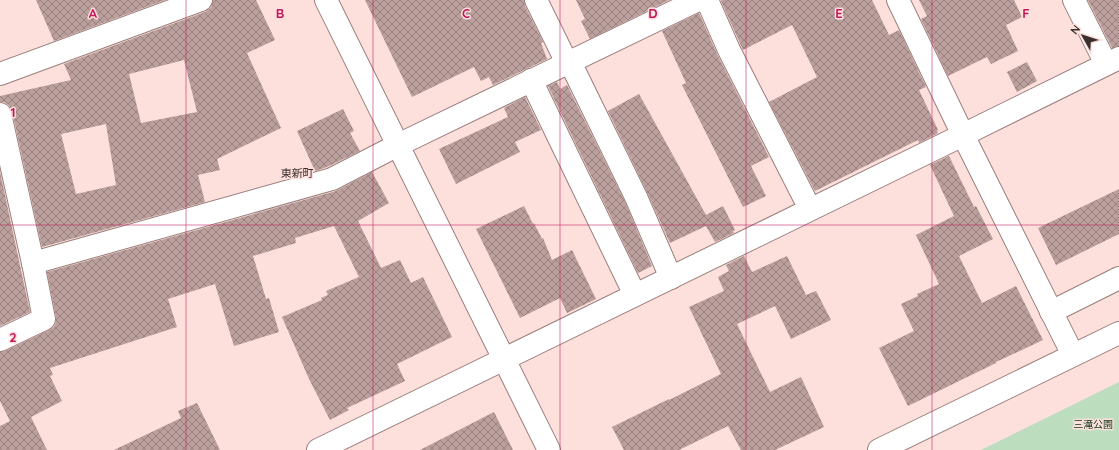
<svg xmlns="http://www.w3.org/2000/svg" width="1119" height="450" font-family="Quicksand,'Noto Sans JP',sans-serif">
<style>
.green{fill:#bcdebf}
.building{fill:url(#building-cross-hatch);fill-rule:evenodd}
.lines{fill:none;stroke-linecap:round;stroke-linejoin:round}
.minor-casing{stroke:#9a7f7c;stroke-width:24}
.minor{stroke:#fff;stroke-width:22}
.grid{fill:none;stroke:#c2185b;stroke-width:1;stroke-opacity:0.55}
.labels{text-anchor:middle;stroke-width:3;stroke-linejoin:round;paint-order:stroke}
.park-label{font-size:10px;fill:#0d3617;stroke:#fddfdb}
.neighbourhood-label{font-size:11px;fill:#3b302f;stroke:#fddfdb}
.grid-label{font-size:13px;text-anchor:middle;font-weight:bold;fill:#c2185b;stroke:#fddfdb;stroke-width:3;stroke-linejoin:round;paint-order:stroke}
</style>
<defs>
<pattern id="building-cross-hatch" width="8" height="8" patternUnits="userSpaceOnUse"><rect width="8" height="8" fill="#bb9f9c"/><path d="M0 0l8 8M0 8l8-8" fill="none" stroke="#998280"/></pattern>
</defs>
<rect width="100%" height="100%" fill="#fddfdb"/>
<path class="green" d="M1119,382V450H981Z"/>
<g class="building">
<path d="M36,0H165L54,41Z"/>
<path d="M213,0H256L275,40L247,53L281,128L217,159L220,170L198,175L205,202L42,247L12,111L9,105L4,102H0V96L71,80L64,64L205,12L211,8ZM184,60L197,112L141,123L129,74ZM106,124L116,185L76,194L61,134Z"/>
<path d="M365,0H524L525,6L543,42L541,43L547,59L493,85L489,77L481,81L474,67L412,97Z"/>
<path d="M576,0H669L590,39L581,21L585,19Z"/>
<path d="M722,0H872L889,35L899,30L926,87L919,90L938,130L937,131L938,133L919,143L918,140L815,191L769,102L817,77L792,25L743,50L721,1Z"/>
<path d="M919,0H1014L1022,17L1006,25L1018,51L991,64L987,57L948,76L921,19L927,16Z"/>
<path d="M1088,0H1119V46L1112,48Z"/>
<path d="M699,13L718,56L769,157L751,166L766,196L743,207L682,85L686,83L662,31Z"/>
<path d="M1027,62L1037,81L1017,92L1007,72Z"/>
<path d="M557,82L560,89L567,85L625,202L652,266L638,273L548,86Z"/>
<path d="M639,94L706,215L723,206L735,230L733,231L734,233L715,242L706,226L670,243L647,192L608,111Z"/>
<path d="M525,97L541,130L515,142L520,152L456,184L439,149L508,117L504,108Z"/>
<path d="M343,109L354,131L350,133L360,151L327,167L315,171L297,131Z"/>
<path d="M949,156L974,207L976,206L993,239L959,256L982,303L1016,286L1043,340L996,362V363L908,406L879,348L914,331L901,304L918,296L917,294L939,284L916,235L954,216L930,165Z"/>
<path d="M0,172L30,312L0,326Z"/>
<path d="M372,172L389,203L358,221L381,268L400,260L411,283L423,277L452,337L397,364L405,381L347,408L349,410L330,420L309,379L282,317L322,300L321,298L328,295L326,291L359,277L334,226L295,238L296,243L253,256L266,299L269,298L279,332L234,346L215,284L168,299L177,327L50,368L53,375L50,376L62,401L31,417L47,450H0V426L10,421L0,401V352L5,351L49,330L54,327L56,322V317L47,272L336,191Z"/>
<path d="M1119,189V234L1056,265L1038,228Z"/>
<path d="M524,206L533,224L534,223L542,239L543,238L552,260L572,250L596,299L567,313L560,298L520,318L476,229Z"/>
<path d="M744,256L752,272L787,256L806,295L816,291L831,320L791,339L775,306L737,324L770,392L801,377L824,427L775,450H741L728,426L679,450H624L612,427L669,399V400L721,374L689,307L724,291L718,277L729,271L726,265Z"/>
<path d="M197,403L220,450H114L181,418L178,411Z"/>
<path d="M494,412L513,450H420Z"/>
</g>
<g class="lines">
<g class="minor-casing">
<g id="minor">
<path d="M326,0L549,450"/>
<path d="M536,0L567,63"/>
<path d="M707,0L729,50L810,209"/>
<path d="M898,0L963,135L1073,355"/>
<path d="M1074,0L1106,64"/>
<path d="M570,62L636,197L671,278"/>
<path d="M0,74L201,0"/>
<path d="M531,80L635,295"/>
<path d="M0,114L33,263L44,319L0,340"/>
<path d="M33,263L332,179L398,145L698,0"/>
<path d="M1051,312L1119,278"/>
<path d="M318,450L963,135L1119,58"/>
<path d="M879,450L1119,333"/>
</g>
</g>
<use href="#minor" class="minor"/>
</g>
<path class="grid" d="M186,0V450M373,0V450M560,0V450M746,0V450M932,0V450M0,225H1119"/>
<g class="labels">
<g class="park-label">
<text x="1093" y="428">三滝公園</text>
</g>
<g class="neighbourhood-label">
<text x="297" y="177">東新町</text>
</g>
</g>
<g class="grid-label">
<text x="93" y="18">A</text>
<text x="280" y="18">B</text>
<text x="466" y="18">C</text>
<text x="653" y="18">D</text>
<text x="839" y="18">E</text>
<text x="1026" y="18">F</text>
<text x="13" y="117">1</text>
<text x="13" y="342">2</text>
</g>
<g transform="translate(1083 36) rotate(309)" stroke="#fddfdb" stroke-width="3" paint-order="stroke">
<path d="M0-3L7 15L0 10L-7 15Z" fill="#3b302f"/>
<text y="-6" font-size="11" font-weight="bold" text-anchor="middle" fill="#3b302f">N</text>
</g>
</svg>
